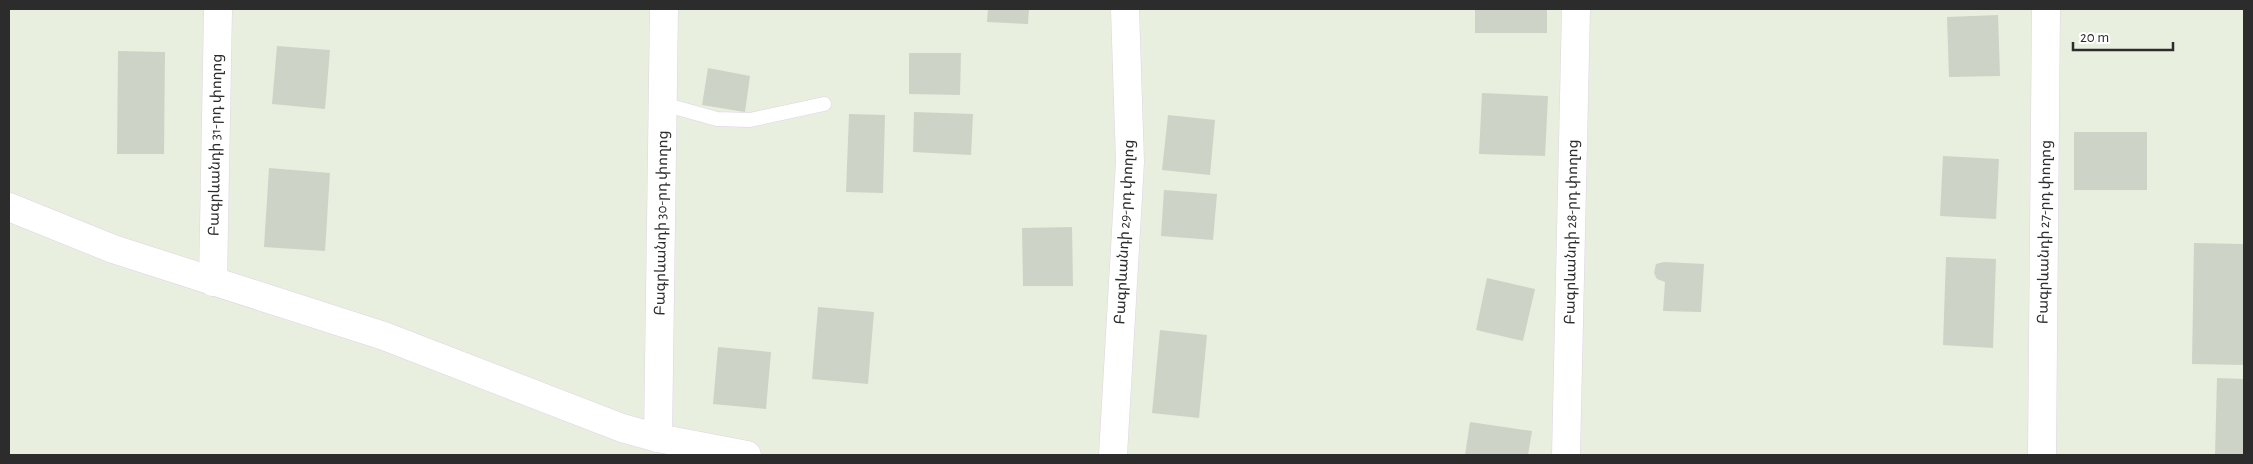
<svg xmlns="http://www.w3.org/2000/svg" width="2253" height="464" font-family="'Alegreya Sans','Noto Sans Armenian',sans-serif">
<style>
.building{fill:#cdd4c7}
.lines{fill:none;stroke-linecap:round;stroke-linejoin:round}
.service-casing{stroke:#e0d3e6;stroke-width:15}
.minor-casing{stroke:#e0d3e6;stroke-width:29}
.service{stroke:#fff;stroke-width:14}
.minor{stroke:#fff;stroke-width:28}
.labels{text-anchor:middle;stroke-width:4.5;stroke-linejoin:round;paint-order:stroke}
.street-label{font-size:15px;fill:#2c2c2c;stroke:#fff}
</style>
<rect width="100%" height="100%" fill="#e8efde"/>
<g class="building">
<path d="M988,9H1029L1028,24L987,22Z"/>
<rect x="1475" y="9" width="72" height="24"/>
<path d="M1998,15L2000,76L1949,77L1947,17Z"/>
<path d="M277,46L330,50L325,109L272,104Z"/>
<path d="M118,51L165,52L164,154H117Z"/>
<path d="M909,53H961L960,95L909,94Z"/>
<path d="M708,68L750,76L745,112L702,105Z"/>
<path d="M1482,93L1548,96L1545,156L1479,154Z"/>
<path d="M914,112L973,114L971,155L913,152Z"/>
<path d="M849,114L885,115L883,193L846,192Z"/>
<path d="M1168,115L1215,120L1210,175L1162,170Z"/>
<rect x="2074" y="132" width="73" height="58"/>
<path d="M1943,156L1999,159L1996,219L1940,216Z"/>
<path d="M269,168L330,173L325,251L264,247Z"/>
<path d="M1164,190L1217,194L1213,240L1161,236Z"/>
<path d="M1072,227L1073,286H1023L1022,228Z"/>
<path d="M2194,243L2244,244V365L2192,364Z"/>
<path d="M1946,257L1996,259L1993,348L1943,345Z"/>
<path d="M1664,262L1704,264L1701,312L1663,311L1665,282L1657,279L1654,273L1656,264Z"/>
<path d="M1487,278L1535,289L1523,341L1476,330Z"/>
<path d="M818,307L874,312L868,384L812,379Z"/>
<path d="M1160,330L1207,335L1199,418L1152,413Z"/>
<path d="M718,347L771,352L766,409L713,404Z"/>
<path d="M2217,378L2244,379V455H2215Z"/>
<path d="M1470,422L1532,431L1528,455H1465Z"/>
</g>
<g class="lines">
<g class="service-casing">
<path id="service" d="M663,104L717,119L750,120L824,104"/>
</g>
<g class="minor-casing">
<g id="minor">
<path d="M9,207L113,249L384,336L622,428L658,438L747,455"/>
<path d="M213,282L218,9"/>
<path d="M658,438L664,9"/>
<path d="M1113,455L1130,162L1125,9"/>
<path d="M1566,455L1576,9"/>
<path d="M2042,455L2046,9"/>
</g>
</g>
<use href="#service" class="service"/>
<use href="#minor" class="minor"/>
</g>
<g class="labels">
<g class="street-label">
<text transform="translate(215 145) rotate(-89)" y="5">Բագրևանդի 31-րդ փողոց</text>
<text transform="translate(661 223) rotate(-89)" y="5">Բագրևանդի 30-րդ փողոց</text>
<text transform="translate(1124 232) rotate(-87)" y="5">Բագրևանդի 29-րդ փողոց</text>
<text transform="translate(1571 232) rotate(-89)" y="5">Բագրևանդի 28-րդ փողոց</text>
<text transform="translate(2044 232) rotate(-89)" y="5">Բագրևանդի 27-րդ փողոց</text>
</g>
</g>
<rect width="2253" height="464" fill="none" stroke="#2c2c2c" stroke-width="20"/>
<path d="M2073 42v8h100v-8" fill="none" stroke="#2c2c2c" stroke-width="2.5"/>
<text x="2080" y="42" font-size="15" fill="#2c2c2c" stroke="#ffffff" stroke-width="4" paint-order="stroke">20 m</text>
</svg>
